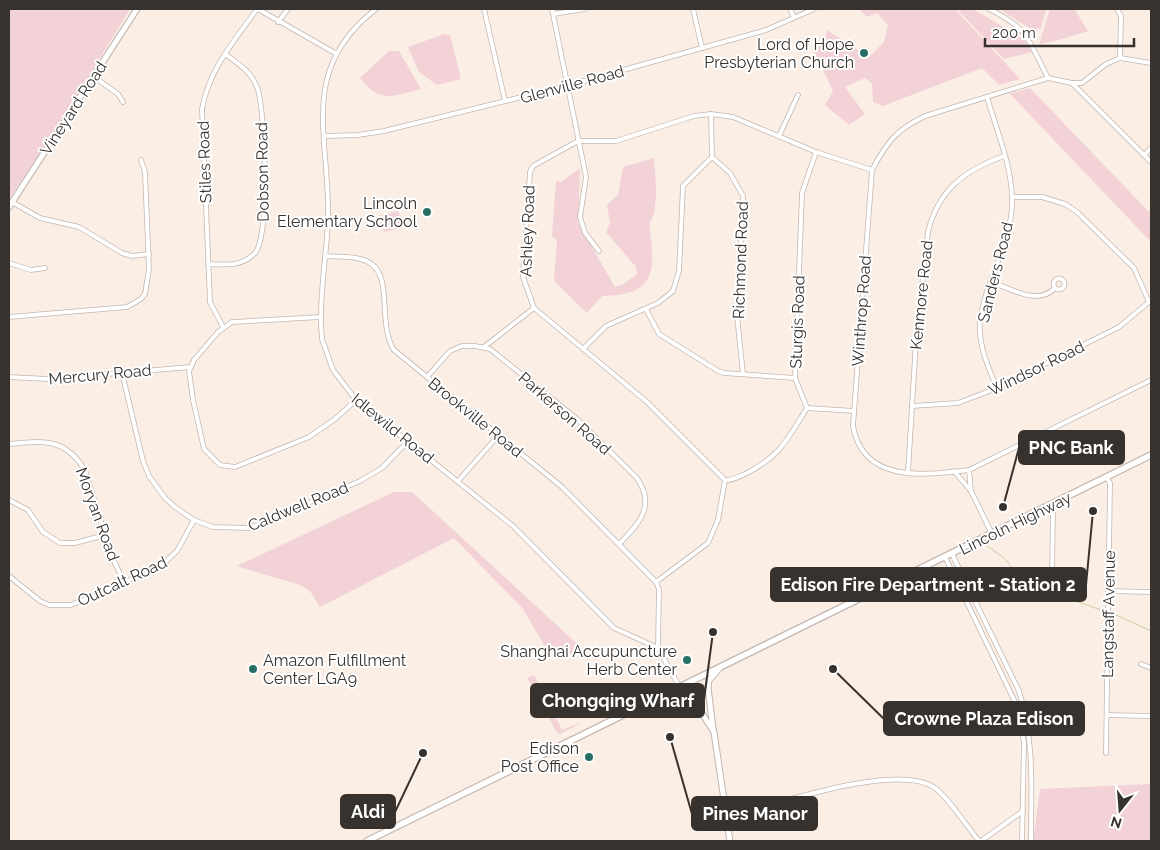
<svg xmlns="http://www.w3.org/2000/svg" width="1160" height="850" font-family="Raleway,sans-serif">
<style>
.green{fill:#f2d1d7}
.lines{fill:none;stroke-linecap:round;stroke-linejoin:round}
.stream{stroke:#cecda0;stroke-width:1}
.minor-casing{stroke:#c3b6ae;stroke-width:5.5}
.tertiary-casing{stroke:#c3b6ae;stroke-width:7}
.secondary-casing{stroke:#c3b6ae;stroke-width:8}
.minor{stroke:#fff;stroke-width:4}
.tertiary{stroke:#fff;stroke-width:5}
.secondary{stroke:#fff;stroke-width:5.5}
.poi-dot{fill:#276e64;stroke:#fff;stroke-width:2}
.labels{text-anchor:middle;stroke-width:4;stroke-linejoin:round;paint-order:stroke}
.poi-label{font-size:16px;fill:#37322e;stroke:#fff;text-anchor:end}
.street-label{font-size:16px;fill:#37322e;stroke:#fff}
.leader{fill:none;stroke:#37322e;stroke-width:2}
.callout-dot{fill:#37322e;stroke:#fff;stroke-width:2}
.callout{fill:#37322e;stroke:#37322e;stroke-width:2}
.callout-label{font-size:18px;text-anchor:middle;font-weight:bold;fill:#fff}
</style>
<rect width="100%" height="100%" fill="#fbeee5"/>
<g class="green">
<path d="M9,9H130L67,112L9,199Z"/>
<path d="M859,9H955L1020,79L999,85L982,68L883,106L873,102L872,83L865,78L845,87L865,114L849,125L825,105L833,91L814,51L824,43L827,30L869,57L884,42L888,25L877,13L867,17Z"/>
<path d="M957,9H972L985,16L1023,39L1032,52L1004,59Z"/>
<path d="M999,9H1046L1041,28L1032,30Z"/>
<path d="M1050,9H1074L1088,31L1055,41L1039,44Z"/>
<path d="M444,34L450,35L461,79L437,85L419,72L408,47Z"/>
<path d="M389,51H399L421,89C393,96 380,104 360,78Z"/>
<path d="M1030,88L1151,214V242L1010,94Z"/>
<path d="M654,158C655,175 658,195 654,212C654,216 651,219 650,223C649,231 652,242 652,250C655,288 635,295 602,296L587,313L554,281L557,240L552,236L556,181L561,182L580,168L578,223L615,287L624,284L637,274L636,267L606,232L610,223L607,205L618,195L623,167Z"/>
<path d="M398,211L403,227L384,232L379,216Z"/>
<path d="M394,492H412L586,652L577,655L547,650L523,609L454,538L320,607L310,591L300,585L237,566Z"/>
<path d="M534,675L562,730L579,723V724L560,734L556,731L527,678Z"/>
<path d="M1151,784V841H1033L1040,789Z"/>
</g>
<g class="lines">
<g class="stream">
<path d="M986,545L1004,558L1013,569L1024,587L1031,591L1058,595L1104,611"/>
<path d="M1114,614L1151,631"/>
</g>
<g class="minor-casing">
<g id="minor">
<path d="M258,9L335,53"/>
<path d="M376,9C296,71 331,138 328,223C326,257 320,291 321,326L322,339L333,370L356,400L513,526L614,628L658,648"/>
<path d="M484,9L505,101"/>
<path d="M552,9L586,177L580,217L585,233L599,251"/>
<path d="M693,9L702,48"/>
<path d="M790,9L794,17"/>
<path d="M989,9C1029,28 1029,42 1048,78"/>
<path d="M1117,9L1121,16L1120,58"/>
<path d="M553,14L585,9"/>
<path d="M278,22L288,9"/>
<path d="M1151,63L1120,58L1106,64L1082,83H1072L1048,78L925,116C896,130 887,142 872,170L853,426C863,484 925,475 969,470L1151,380"/>
<path d="M94,77L118,94L123,102"/>
<path d="M1072,83L1151,162"/>
<path d="M987,97C996,129 1011,163 1012,197C1014,241 985,279 980,322C978,344 988,367 997,388"/>
<path d="M711,114L712,157"/>
<path d="M324,136L358,135L384,131L566,86L766,30L814,9"/>
<path d="M779,136L798,95"/>
<path d="M1144,155L1151,148"/>
<path d="M712,157L730,173L743,196L737,316L743,374"/>
<path d="M1012,197H1042L1065,204L1077,212L1134,268L1149,302"/>
<path d="M12,202L40,218L79,227L122,253L132,256L149,254"/>
<path d="M325,256C336,257 349,256 360,259C398,267 375,320 394,350L562,487L656,582L659,589L658,648L679,686"/>
<path d="M9,263L31,270L45,268"/>
<path d="M208,264C225,265 242,267 255,253C270,237 265,113 258,90C253,73 239,64 225,54"/>
<circle cx="1059" cy="284" r="5.5"/>
<path d="M992,282C1011,289 1038,306 1055,288"/>
<path d="M646,309L659,334L718,371L724,373L795,378"/>
<path d="M9,317L127,307L141,299L145,294L149,269L145,172L141,160"/>
<path d="M321,317L232,322L218,332L194,360L189,371L193,400L204,449L220,465L235,467L309,437L335,419L356,400"/>
<path d="M223,327L210,302L202,109C209,69 235,40 257,9"/>
<path d="M484,347L534,308"/>
<path d="M583,349L606,326L658,303L673,291L679,271L683,186L712,157"/>
<path d="M122,373L143,461L149,476L165,498L175,507L194,520L213,527L249,528L360,481L382,468L408,441"/>
<path d="M9,377L47,379L191,367"/>
<path d="M427,377L450,351L462,346H475L490,349L577,419L636,477C657,505 639,524 619,544"/>
<path d="M912,406L958,403L997,388L1119,327L1149,302"/>
<path d="M807,408L795,378L802,193L816,152"/>
<path d="M807,408L854,411"/>
<path d="M9,444C43,441 64,437 85,470L112,557L124,582"/>
<path d="M969,470L971,491"/>
<path d="M954,471L971,491L992,534"/>
<path d="M908,472L916,340L928,232C938,190 965,170 1004,156"/>
<path d="M1106,477L1110,483L1106,753"/>
<path d="M725,480L647,402L534,308L523,277L530,172L533,166L578,141H616L694,116L711,114L733,117L816,152L872,170"/>
<path d="M725,480C732,481 740,476 747,473C781,455 787,440 807,408"/>
<path d="M458,481L498,436"/>
<path d="M9,500L28,510L43,532L60,543H75L105,535"/>
<path d="M952,554L1019,691C1035,741 1031,790 1031,841"/>
<path d="M945,557L1016,704L1024,742L1022,841"/>
<path d="M9,576L40,601L49,605H71L160,567L177,551L194,520"/>
<path d="M656,582L708,543L718,520L725,480"/>
<path d="M1052,584L1053,503"/>
<path d="M1108,591L1151,592"/>
<path d="M1141,664L1151,668"/>
<path d="M1107,715L1151,716"/>
<path d="M727,817C771,806 897,761 935,788C949,798 967,827 979,841"/>
<path d="M981,841L1023,811"/>
</g>
</g>
<g class="tertiary-casing">
<g id="tertiary">
<path d="M9,207L137,9"/>
<path d="M679,686L697,706L714,732L730,841"/>
<path d="M713,729L708,687L709,680L719,669"/>
</g>
</g>
<g class="secondary-casing">
<path id="secondary" d="M367,841L1151,455"/>
</g>
<use href="#minor" class="minor"/>
<use href="#tertiary" class="tertiary"/>
<use href="#secondary" class="secondary"/>
</g>
<g class="poi-dot">
<circle cx="864" cy="53" r="5"/>
<circle cx="427" cy="212" r="5"/>
<circle cx="687" cy="660" r="5"/>
<circle cx="253" cy="669" r="5"/>
<circle cx="589" cy="757" r="5"/>
</g>
<g class="labels">
<g class="poi-label">
<text x="854" y="50">Lord of Hope<tspan x="854" dy="18">Presbyterian Church</tspan></text>
<text x="417" y="209">Lincoln<tspan x="417" dy="18">Elementary School</tspan></text>
<text x="677" y="657">Shanghai Accupuncture<tspan x="677" dy="18">Herb Center</tspan></text>
<text x="263" y="666" text-anchor="start">Amazon Fulfillment<tspan x="263" dy="18">Center LGA9</tspan></text>
<text x="579" y="754">Edison<tspan x="579" dy="18">Post Office</tspan></text>
</g>
<g class="street-label">
<text transform="translate(572 84) rotate(-15)" y="6">Glenville Road</text>
<text transform="translate(73 108) rotate(-57)" y="6">Vineyard Road</text>
<text transform="translate(204 162) rotate(-92)" y="6">Stiles Road</text>
<text transform="translate(262 172) rotate(-91)" y="6">Dobson Road</text>
<text transform="translate(527 231) rotate(-88)" y="6">Ashley Road</text>
<text transform="translate(740 260) rotate(-88)" y="6">Richmond Road</text>
<text transform="translate(995 272) rotate(-76)" y="6">Sanders Road</text>
<text transform="translate(921 295) rotate(-84)" y="6">Kenmore Road</text>
<text transform="translate(861 311) rotate(-86)" y="6">Winthrop Road</text>
<text transform="translate(797 322) rotate(-88)" y="6">Sturgis Road</text>
<text transform="translate(1036 368) rotate(-26)" y="6">Windsor Road</text>
<text transform="translate(100 374) rotate(-5)" y="6">Mercury Road</text>
<text transform="translate(565 413) rotate(41)" y="6">Parkerson Road</text>
<text transform="translate(476 417) rotate(39)" y="6">Brookville Road</text>
<text transform="translate(393 428) rotate(39)" y="6">Idlewild Road</text>
<text transform="translate(298 506) rotate(-22)" y="6">Caldwell Road</text>
<text transform="translate(98 514) rotate(70)" y="6">Moryan Road</text>
<text transform="translate(1015 523) rotate(-26)" y="6">Lincoln Highway</text>
<text transform="translate(122 581) rotate(-25)" y="6">Outcalt Road</text>
<text transform="translate(1108 614) rotate(-89)" y="6">Langstaff Avenue</text>
</g>
</g>
<path class="leader" d="M1003 507L1019 448M1093 511L1086 585M713 632L704 700M833 669L884 719M423 753L395 812M670 737L692 814"/>
<g class="callout-dot">
<circle cx="1003" cy="507" r="5"/>
<circle cx="1093" cy="511" r="5"/>
<circle cx="713" cy="632" r="5"/>
<circle cx="833" cy="669" r="5"/>
<circle cx="423" cy="753" r="5"/>
<circle cx="670" cy="737" r="5"/>
</g>
<g class="callout">
<rect x="1019" y="431" width="105" height="33" rx="5"/>
<rect x="771" y="568" width="315" height="33" rx="5"/>
<rect x="531" y="684" width="173" height="33" rx="5"/>
<rect x="884" y="702" width="200" height="33" rx="5"/>
<rect x="341" y="795" width="54" height="33" rx="5"/>
<rect x="692" y="797" width="125" height="33" rx="5"/>
</g>
<g class="callout-label">
<text x="1071" y="454">PNC Bank</text>
<text x="928" y="591">Edison Fire Department - Station 2</text>
<text x="618" y="707">Chongqing Wharf</text>
<text x="984" y="725">Crowne Plaza Edison</text>
<text x="368" y="818">Aldi</text>
<text x="755" y="820">Pines Manor</text>
</g>
<rect width="1160" height="850" fill="none" stroke="#37322e" stroke-width="20"/>
<g transform="translate(1120 810) rotate(197)" stroke="#ffffff" stroke-width="4" paint-order="stroke">
<path d="M0-4L9 19L0 12L-9 19Z" fill="#37322e"/>
<text y="-8" font-size="14" font-weight="bold" text-anchor="middle" fill="#37322e">N</text>
</g>
<path d="M985 38v8h149v-8" fill="none" stroke="#37322e" stroke-width="2.5"/>
<text x="992" y="38" font-size="15" fill="#37322e" stroke="#ffffff" stroke-width="4" paint-order="stroke">200 m</text>
</svg>
